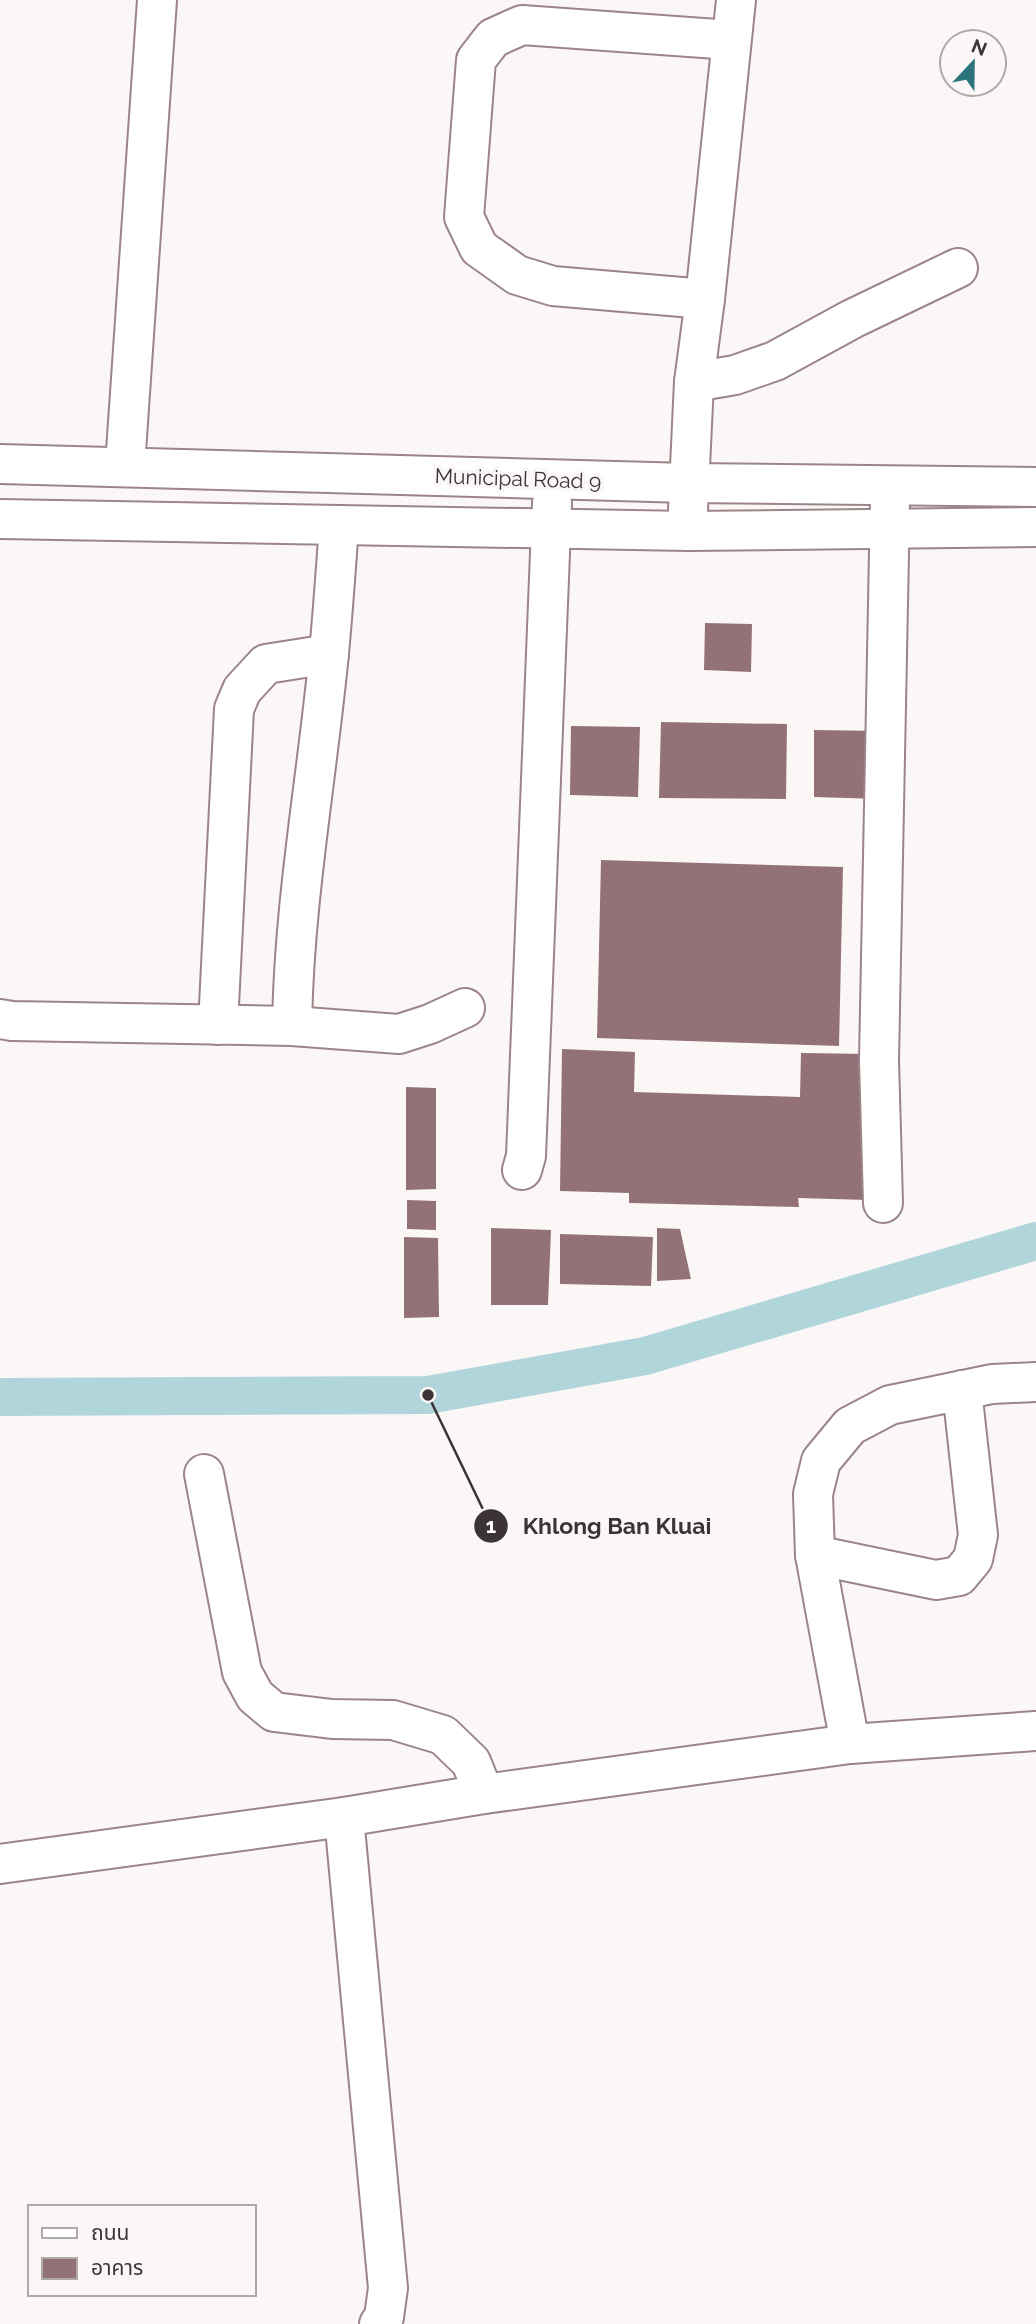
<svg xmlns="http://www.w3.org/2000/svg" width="1036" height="2324" font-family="Raleway,'Noto Sans Thai',sans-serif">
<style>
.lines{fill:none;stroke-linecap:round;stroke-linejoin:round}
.canal{stroke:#b0d6dc;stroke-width:38}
.building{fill:#927276}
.minor-casing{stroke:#9c8588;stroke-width:42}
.minor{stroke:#fff;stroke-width:38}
.labels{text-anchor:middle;stroke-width:7;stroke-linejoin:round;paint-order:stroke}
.street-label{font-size:21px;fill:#3c3334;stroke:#fcf7f7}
.leader{fill:none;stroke:#3c3334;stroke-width:2.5}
.callout-dot{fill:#3c3334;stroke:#fcf7f7;stroke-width:2.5}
.mark-label{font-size:21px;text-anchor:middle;font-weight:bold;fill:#fff}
.callout-label{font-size:23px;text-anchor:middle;font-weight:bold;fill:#3c3334;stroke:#fcf7f7;stroke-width:7;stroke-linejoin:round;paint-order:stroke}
</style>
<rect width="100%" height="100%" fill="#fcf7f7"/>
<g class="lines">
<path class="canal" d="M0,1397L428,1395L645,1356L1036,1241"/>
</g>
<g class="building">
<path d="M705,623L752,624L751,672L704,670Z"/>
<path d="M661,722L787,724L786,799L659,798Z"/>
<path d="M571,726L640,727L638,797L570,795Z"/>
<path d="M814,730L882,731L880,799L814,797Z"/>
<path d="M601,860L843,867L839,1046L597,1038Z"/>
<path d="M562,1049L635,1052L634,1092L800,1097L801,1053L871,1054L868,1200L798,1198L799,1207L629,1203V1193L560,1191Z"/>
<path d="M406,1087L436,1088V1189L406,1190Z"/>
<path d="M407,1200L436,1201V1230L407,1229Z"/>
<path d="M491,1228L551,1230L548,1305H491Z"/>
<path d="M657,1228L680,1229L691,1279L657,1281Z"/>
<path d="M560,1234L653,1237L651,1286L560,1284Z"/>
<path d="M404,1237L438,1238L439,1317L404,1318Z"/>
</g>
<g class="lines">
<g class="minor-casing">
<g id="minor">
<path d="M705,299L553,286L517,275L479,248L464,217L476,60L493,38L522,25L731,40"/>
<path d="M694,382L735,375L775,361L852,319L958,268"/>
<path d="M0,464L688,483L1036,487"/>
<path d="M125,466L157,0"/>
<path d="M688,510L694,382L705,299L736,0"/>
<path d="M0,519L688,531L1036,527"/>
<path d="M0,1019L12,1021L292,1026C294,900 317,778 329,653C333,611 336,568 339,525"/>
<path d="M218,1025L234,709L242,690L266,664L329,654"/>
<path d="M292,1026L399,1034L430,1024L465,1008"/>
<path d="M522,1170L526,1156L552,503"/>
<path d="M883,1203L879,1060L890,502"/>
<path d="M204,1474L242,1672L255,1696L274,1712L332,1719L393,1720L443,1735L471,1762L484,1794"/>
<path d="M815,1555L936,1580L959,1576L973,1559L978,1535L962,1390"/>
<path d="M850,1744L815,1555L813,1494L821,1461L850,1426L890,1405L992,1384L1036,1382"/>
<path d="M344,1817L388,2288L384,2317L379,2324"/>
<path d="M0,1864L344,1817L484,1794L850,1744L1036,1731"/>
</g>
</g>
<use href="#minor" class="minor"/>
</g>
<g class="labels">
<g class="street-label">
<text transform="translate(518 479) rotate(2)" y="7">Municipal Road 9</text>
</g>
</g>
<path class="leader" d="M428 1395L491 1526"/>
<g class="callout-dot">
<circle cx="428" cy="1395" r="7"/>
<circle cx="491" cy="1526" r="18"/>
</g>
<g class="mark-label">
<text x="491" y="1533">1</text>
</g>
<g class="callout-label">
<text x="617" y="1534">Khlong Ban Kluai</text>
</g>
<rect x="28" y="2205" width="228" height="91" fill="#fcf7f7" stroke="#afa9a9" stroke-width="2"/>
<rect x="42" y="2228" width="35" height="10" fill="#ffffff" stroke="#afa9a9" stroke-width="2"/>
<text x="91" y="2240" font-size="21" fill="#3c3334">ถนน</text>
<rect x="42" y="2258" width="35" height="21" fill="#927276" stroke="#afa9a9" stroke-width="2"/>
<text x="91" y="2275" font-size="21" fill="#3c3334">อาคาร</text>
<g transform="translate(973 63) rotate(22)"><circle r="33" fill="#fcf7f7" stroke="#afa9a9" stroke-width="2"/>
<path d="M0-5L12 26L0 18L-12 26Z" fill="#2b737d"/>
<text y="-10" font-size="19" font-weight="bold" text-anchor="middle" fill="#3c3334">N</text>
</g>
</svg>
